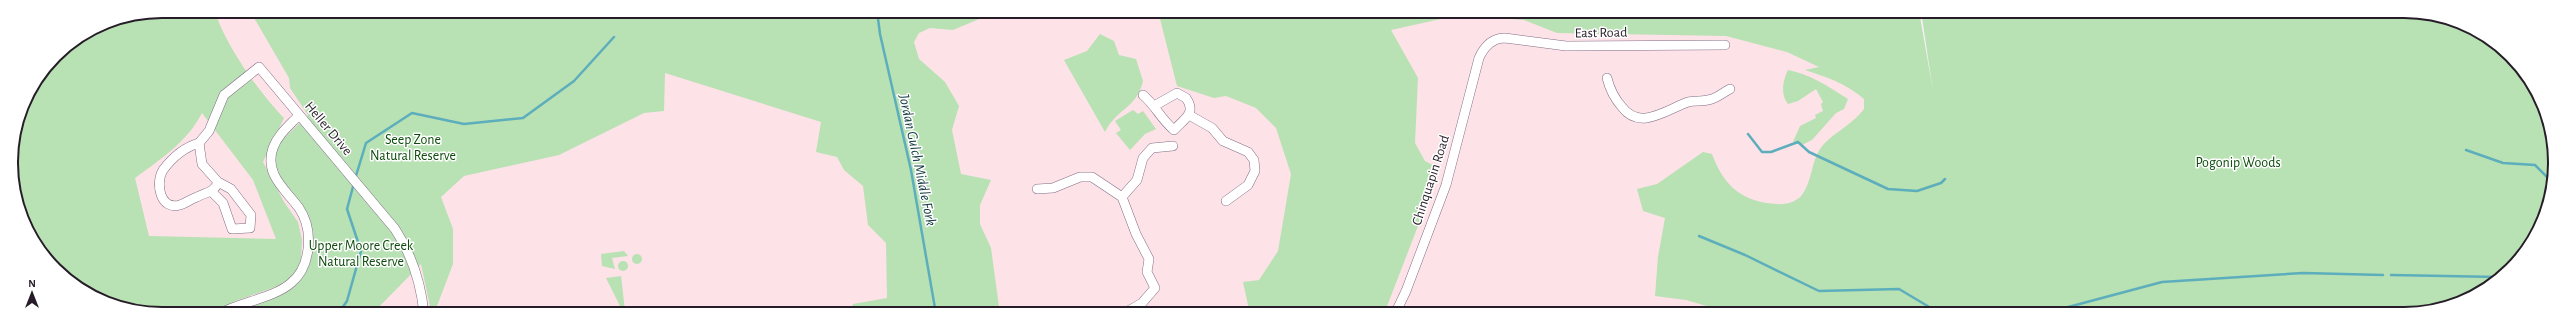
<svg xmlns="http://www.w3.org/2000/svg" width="2566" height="325" font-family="'Alegreya Sans',sans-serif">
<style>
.education{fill:#fde2e7}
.green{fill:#b8e1b4;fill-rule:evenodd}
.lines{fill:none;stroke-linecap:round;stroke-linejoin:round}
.stream{stroke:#5daebc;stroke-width:2.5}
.minor-casing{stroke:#826d86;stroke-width:10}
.minor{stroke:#fff;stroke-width:9}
.labels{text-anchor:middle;stroke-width:3;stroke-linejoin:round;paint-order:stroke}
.street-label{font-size:14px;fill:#261d28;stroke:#fff}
.park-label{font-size:14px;fill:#0c4b0b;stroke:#fff}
.water-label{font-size:15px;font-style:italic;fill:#11393f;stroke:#fff}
.rim{fill:none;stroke:#261d28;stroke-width:2}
</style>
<rect width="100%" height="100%" fill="#faf0fc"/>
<path class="education" d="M163,11H1919L1940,132L2093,314H152L95,298L48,262L19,211L11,153L23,104L56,55L105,22Z"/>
<g class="green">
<path d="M163,11H215C224,43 260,94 284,118L263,162L284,202L298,222L302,240L301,260L295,274L284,284L238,300L210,314H152L95,298L48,262L19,211L11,153L23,104L56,55L105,22ZM202,113L253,180L276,239L149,236L135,178C161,159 187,142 202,113Z"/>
<path d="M250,11H998L953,30L930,28L919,33L914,42L919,59L945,82L959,106L952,130L961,174L991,180L980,205V224L991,248L1000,314H851L853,304L887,298L886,243L868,225L863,186L844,170L837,157L816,152L821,122L665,73L664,111L644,113L559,155L464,176L441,197L453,229V264L437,306L431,311L421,264L372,314H224L253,301L306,271L313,248L312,238L274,174L275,151L281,141L308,115L290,88L289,78Z"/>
<path d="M1158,11H1919L1933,91L1921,11H2414L2471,27L2518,63L2547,114L2555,173L2539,229L2510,270L2462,302L2413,314H1734L1686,300L1655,296L1658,257L1665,218L1643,211L1637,189L1657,184L1703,152L1712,154C1724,187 1743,202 1777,204C1786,205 1796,202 1802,195C1813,180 1811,159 1823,145C1836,131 1853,124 1864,109V99C1847,84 1827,77 1805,70L1819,67L1787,52L1726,36L1557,33L1524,20L1459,15L1391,30L1418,78L1415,143L1425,161L1440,169L1384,314H1250L1243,282L1259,280L1278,251L1291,174L1276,128L1256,108L1226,96L1214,98L1177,86Z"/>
<path d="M1100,34L1114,41L1119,55L1136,59L1143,81C1137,108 1117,108 1105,132L1064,60L1087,51Z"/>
<path d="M1788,70C1810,74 1829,87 1848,99L1844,109L1836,113L1812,140L1802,145L1793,142L1800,126L1816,118L1815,115L1823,111L1821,104L1823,102L1816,89L1798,101L1788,104C1780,94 1783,80 1788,70Z"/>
<path d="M1133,110L1138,114L1143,111L1156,129L1145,134L1130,150L1116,133L1121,130L1115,121Z"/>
<path d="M624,251L628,256L612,258L615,269L602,266L601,254Z"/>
<circle cx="637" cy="259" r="5"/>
<circle cx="623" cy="266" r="5"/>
<path d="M621,276L625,311L623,312L606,278Z"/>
</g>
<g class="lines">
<g class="stream">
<path d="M877,11L880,34L911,170L936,314"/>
<path d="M1748,134L1762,152H1771L1798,142L1809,152L1888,189L1917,191L1941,183L1945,179"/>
<path d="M2466,150L2503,163L2535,165L2552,182"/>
<path d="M355,179L366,143L412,113L464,124L523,118L574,81L614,37"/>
<path d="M1699,236L1745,255L1819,291L1899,289L1941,314"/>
<path d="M2391,275L2499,277"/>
<path d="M338,314L347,301L361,251L347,209L354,183"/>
<path d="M2042,314L2162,282L2303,273L2383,275"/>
</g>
<g class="minor-casing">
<g id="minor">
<path d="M1607,78C1610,90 1614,98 1622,107C1640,131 1666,110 1688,102C1695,100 1704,102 1712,99C1718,97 1724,92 1730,89"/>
<path d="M1143,95C1156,106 1160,118 1174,130C1184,119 1197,113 1186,98L1177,93L1154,106"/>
<path d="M1189,115L1212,128L1223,141L1248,152L1254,160L1255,171L1248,185L1226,201"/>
<path d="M199,143L209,131L224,95L259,67L395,229C412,255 421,283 424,314"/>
<path d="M1037,189L1053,188L1080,177H1092L1122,197L1137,180L1143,158L1152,148L1173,146"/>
<path d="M212,192L223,203L232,229L250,228L251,215L231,189L218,182L202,164L199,143C185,147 172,158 163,170C155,183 160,211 180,205C186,203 191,199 197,197C206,192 214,193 218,182"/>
<path d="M1122,197L1136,234L1149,259L1147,272L1155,288L1142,303L1123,314"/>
<path d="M219,314C240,302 274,298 291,283C311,267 314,230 299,208C285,189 264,174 273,148C278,134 290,125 299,115"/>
<path d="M1395,314L1406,291L1446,185L1479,58C1484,47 1492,38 1505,38L1566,46L1725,45"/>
</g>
</g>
<use href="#minor" class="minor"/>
</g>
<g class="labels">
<g class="street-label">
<text transform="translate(1601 32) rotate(-1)" y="5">East Road</text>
<text transform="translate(329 128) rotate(50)" y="5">Heller Drive</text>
<text transform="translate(1430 180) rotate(-72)" y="5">Chinquapin Road</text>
</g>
<g class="park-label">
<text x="413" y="144">Seep Zone<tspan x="413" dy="16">Natural Reserve</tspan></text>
<text x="2238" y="167">Pogonip Woods</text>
<text x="361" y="250">Upper Moore Creek<tspan x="361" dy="16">Natural Reserve</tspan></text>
</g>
<g class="water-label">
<text transform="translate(918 160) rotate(78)" y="5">Jordan Gulch Middle Fork</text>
</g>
</g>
<path d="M0 0H2566V325H0ZM162 18H2404A144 144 0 0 1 2548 162V163A144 144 0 0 1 2404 307H162A144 144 0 0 1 18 163V162A144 144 0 0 1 162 18Z" fill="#fff" fill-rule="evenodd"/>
<path class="rim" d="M162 18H2404A144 144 0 0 1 2548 162V163A144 144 0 0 1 2404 307H162A144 144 0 0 1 18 163V162A144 144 0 0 1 162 18Z"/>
<g transform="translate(32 293)" stroke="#ffffff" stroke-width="3" paint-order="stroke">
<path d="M0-3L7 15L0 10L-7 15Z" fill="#261d28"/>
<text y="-6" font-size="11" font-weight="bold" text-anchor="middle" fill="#261d28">N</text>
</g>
</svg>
